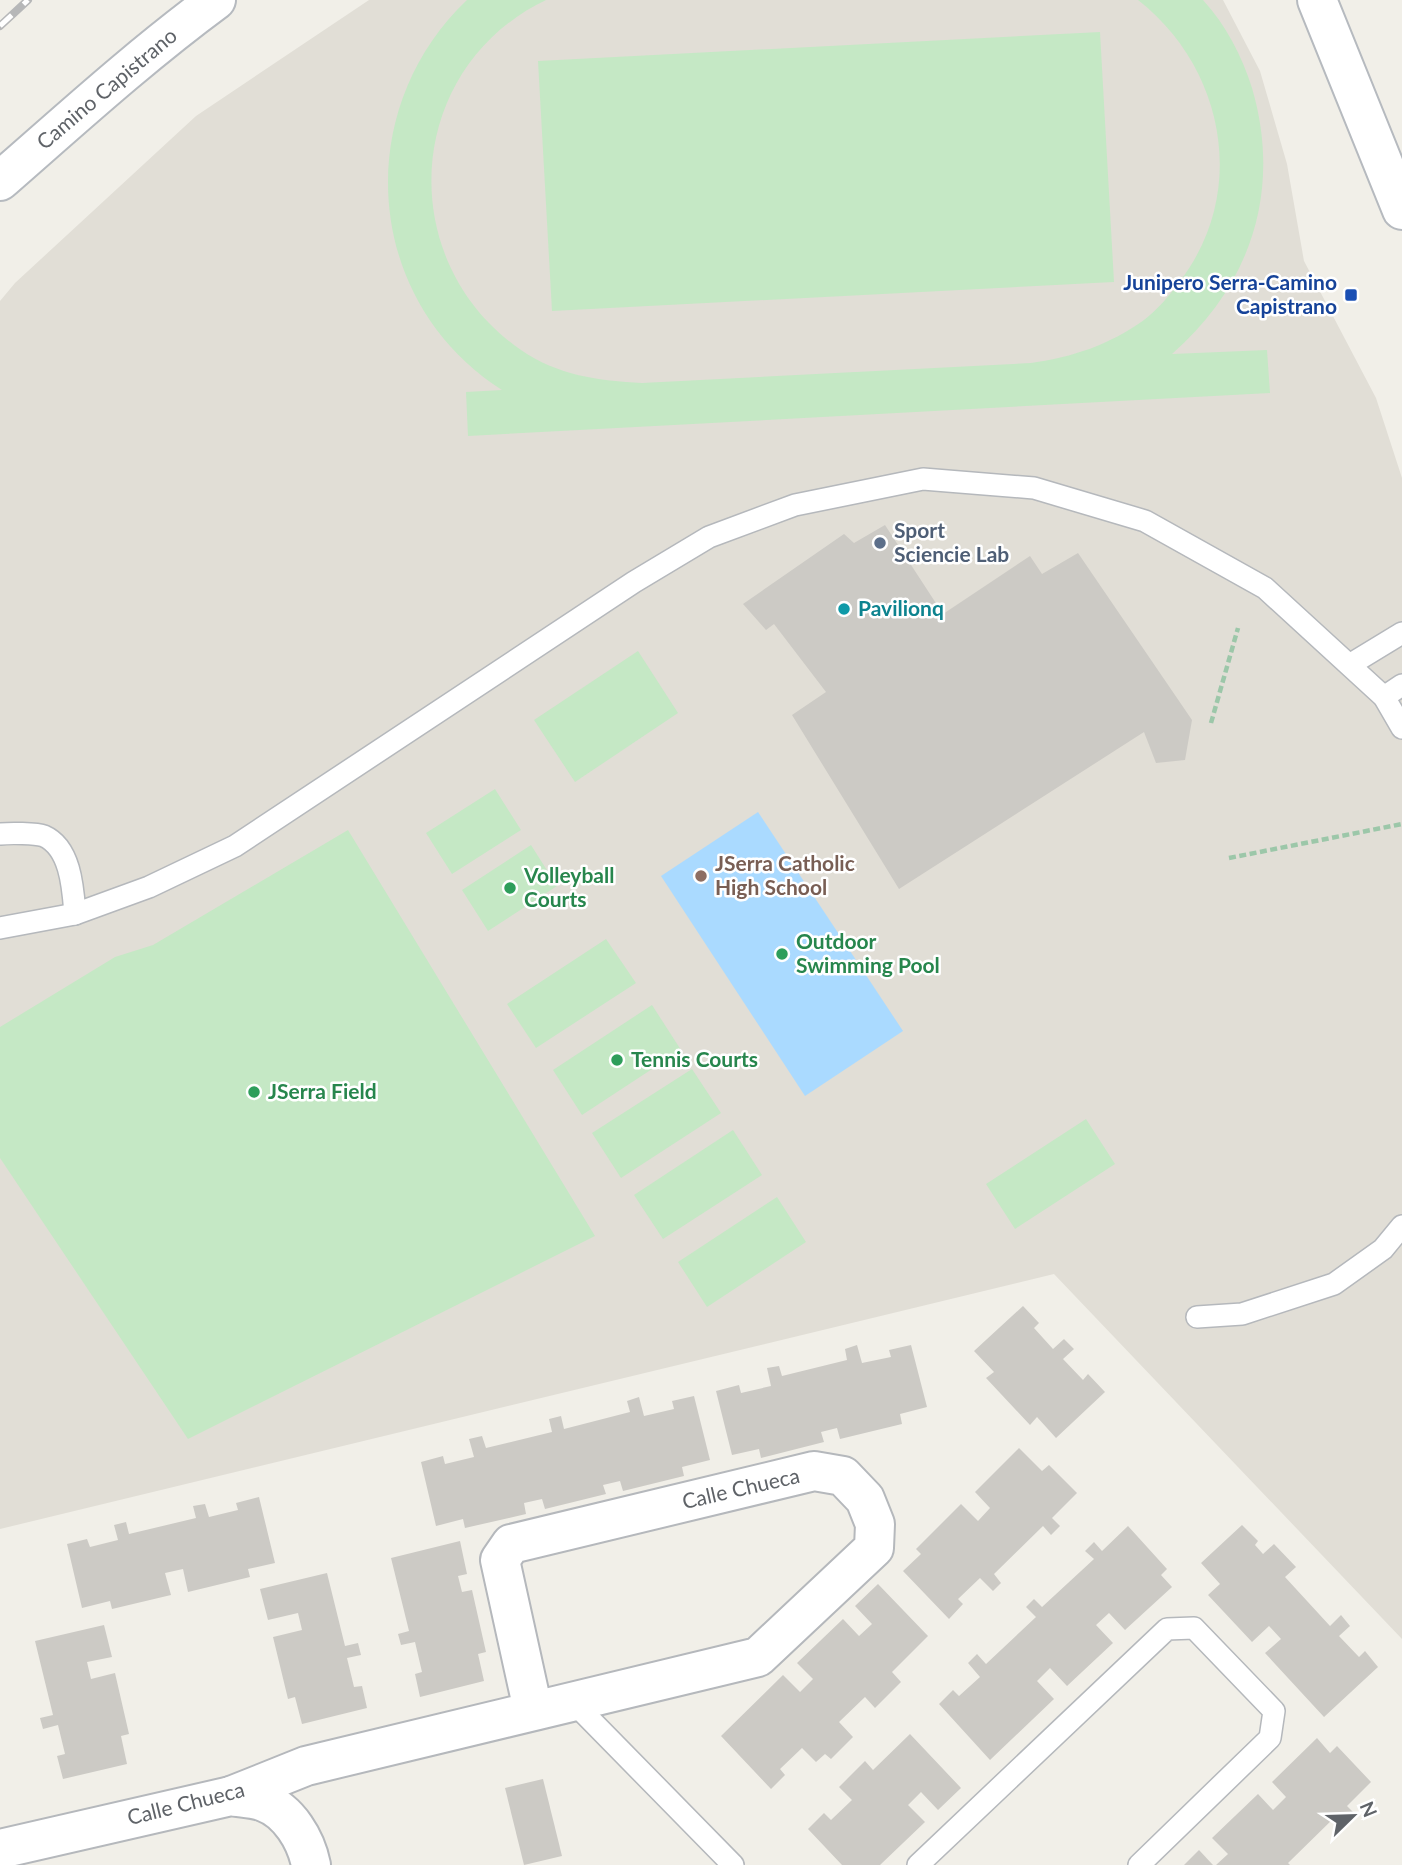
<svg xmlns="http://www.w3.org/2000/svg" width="1402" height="1865" font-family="Lato,sans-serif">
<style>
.education{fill:#e1ded6}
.green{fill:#c5e8c5}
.water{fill:#aadaff}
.building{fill:#cccac5}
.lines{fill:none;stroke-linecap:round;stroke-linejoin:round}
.service-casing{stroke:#b5b8bc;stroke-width:24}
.minor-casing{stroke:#b5b8bc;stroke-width:42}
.tertiary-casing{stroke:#b5b8bc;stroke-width:42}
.secondary-casing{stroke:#b6babf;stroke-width:42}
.path{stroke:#9cc7a9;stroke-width:4.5;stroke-dasharray:7 3.5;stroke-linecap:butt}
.service{stroke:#fff;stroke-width:21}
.minor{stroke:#fff;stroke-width:38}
.tertiary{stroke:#fff;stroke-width:38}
.secondary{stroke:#fff;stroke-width:38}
.rail-casing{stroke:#b6b7b8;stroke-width:8}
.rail{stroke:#fff;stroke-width:5;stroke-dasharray:16;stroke-linecap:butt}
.transit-dot{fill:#1a4fb4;stroke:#fff;stroke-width:2.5}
.service-dot{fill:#5c6f8a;stroke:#fff;stroke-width:2.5}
.culture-dot{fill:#0f9aa8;stroke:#fff;stroke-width:2.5}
.education-dot{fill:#8d6e63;stroke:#fff;stroke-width:2.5}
.leisure-dot{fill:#2e9e5b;stroke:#fff;stroke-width:2.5}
.labels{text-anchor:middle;stroke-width:5;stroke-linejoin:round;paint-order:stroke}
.street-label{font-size:21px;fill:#5f6368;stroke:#fff}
.transit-label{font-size:21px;font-weight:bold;fill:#164399;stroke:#fff;text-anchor:end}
.service-label{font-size:21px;font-weight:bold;fill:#4e5e75;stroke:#fff;text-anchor:start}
.culture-label{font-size:21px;font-weight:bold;fill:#0d838f;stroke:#fff;text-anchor:start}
.education-label{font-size:21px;font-weight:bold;fill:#785e54;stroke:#fff;text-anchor:start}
.leisure-label{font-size:21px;font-weight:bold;fill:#27864d;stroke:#fff;text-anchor:start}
</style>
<rect width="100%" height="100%" fill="#f1efe8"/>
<path class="education" d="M369,0H1223L1260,71L1287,164L1304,261L1376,398L1402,478V1639L1054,1274L0,1529V301L15,283L196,116Z"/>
<g class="green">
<path d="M467,0H546C404,68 392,261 521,350C557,375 599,381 642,383L1031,363C1073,357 1109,345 1144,320C1158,309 1170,295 1180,281C1249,191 1224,67 1138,0H1203C1226,25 1242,56 1252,88C1282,190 1251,285 1172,354L1267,350L1270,393L468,436L466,392L502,390C364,302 350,111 467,0Z"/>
<path d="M1100,32L1114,282L552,311L538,61Z"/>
<path d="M638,651L678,713L575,782L534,720Z"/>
<path d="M495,789L521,830L452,874L426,833Z"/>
<path d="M348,830L595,1236L188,1439L0,1158V1027L115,957L153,945Z"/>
<path d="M531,845L557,886L488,931L462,890Z"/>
<path d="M606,939L636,983L536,1048L507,1004Z"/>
<path d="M652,1005L681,1050L582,1115L553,1070Z"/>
<path d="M692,1069L721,1113L621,1178L592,1133Z"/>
<path d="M1086,1119L1115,1164L1015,1229L986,1184Z"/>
<path d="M733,1130L762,1175L663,1239L634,1195Z"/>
<path d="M777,1197L806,1242L707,1307L678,1262Z"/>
</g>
<path class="water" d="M758,812L903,1031L805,1096L661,876Z"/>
<g class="building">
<path d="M885,525L943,614L1030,556L1042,574L1078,553L1192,720L1185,760L1156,763L1144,732L899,889L792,715L826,692L774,624L766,630L743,604L844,534L854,543Z"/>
<path d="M1023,1306L1039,1323L1034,1328L1053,1349L1064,1339L1074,1349L1063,1359L1083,1380L1088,1374L1105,1392L1056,1438L1037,1417L1030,1425L986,1378L994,1372L974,1351Z"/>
<path d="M857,1345L862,1363L891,1357L889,1350L911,1345L927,1407L900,1414L902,1424L840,1439L837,1428L821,1432L824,1442L761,1458L759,1449L732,1455L716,1391L739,1385L741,1393L771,1386L767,1368L779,1366L782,1376L847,1360L845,1349Z"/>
<path d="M694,1396L710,1460L682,1467L684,1476L623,1491L620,1481L603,1485L606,1494L545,1509L542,1499L524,1503L526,1514L465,1528L463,1519L436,1526L421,1462L443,1456L445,1464L474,1457L469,1439L482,1436L486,1448L552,1432L549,1419L561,1416L564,1429L630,1412L627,1401L639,1397L644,1416L674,1409L672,1401Z"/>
<path d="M1019,1448L1042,1471L1049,1465L1077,1493L1052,1518L1060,1526L1051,1535L1043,1526L994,1574L1001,1583L993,1591L980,1578L958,1599L963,1604L949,1619L903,1571L921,1554L916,1549L961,1504L978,1521L990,1508L975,1492Z"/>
<path d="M259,1497L275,1563L248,1569L250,1577L188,1592L183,1569L165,1573L171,1595L112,1609L110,1601L82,1608L67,1544L87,1539L90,1547L118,1540L114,1525L126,1522L129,1534L196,1518L193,1506L205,1504L209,1517L238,1510L236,1503Z"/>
<path d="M1242,1525L1258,1541L1255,1545L1263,1554L1274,1544L1296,1567L1285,1577L1330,1626L1341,1615L1350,1626L1339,1636L1359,1657L1365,1651L1378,1667L1324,1717L1265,1653L1281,1639L1269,1626L1252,1642L1208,1595L1220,1584L1201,1563Z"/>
<path d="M1128,1526L1167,1569L1161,1575L1172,1587L1125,1630L1109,1613L1096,1625L1113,1643L1067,1686L1050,1668L1037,1681L1054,1699L990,1760L939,1704L953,1690L959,1696L980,1677L968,1663L977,1654L986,1664L1036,1617L1026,1607L1034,1599L1042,1607L1094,1559L1085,1551L1094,1542L1102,1551Z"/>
<path d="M460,1541L467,1574L458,1576L462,1592L472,1590L486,1652L478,1654L484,1681L420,1697L415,1674L422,1672L415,1642L401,1645L398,1634L409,1631L391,1558Z"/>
<path d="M327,1573L345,1646L358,1643L361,1655L347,1658L354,1687L362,1686L367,1708L302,1724L295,1697L288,1699L273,1637L302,1630L298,1613L268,1620L260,1589Z"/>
<path d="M878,1584L928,1636L892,1672L901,1682L875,1708L865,1697L839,1722L853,1737L831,1759L825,1754L816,1762L802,1748L780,1769L785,1775L771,1789L721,1736L783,1675L800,1692L813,1679L797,1663L843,1619L859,1636L872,1624L855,1606Z"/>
<path d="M104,1625L112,1657L87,1662L91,1679L115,1673L129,1734L121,1736L127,1764L63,1779L57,1756L65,1754L58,1725L43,1729L40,1718L53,1715L35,1641Z"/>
<path d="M910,1734L961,1788L938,1810L921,1792L908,1805L925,1822L880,1865H842L808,1829L824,1813L831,1820L852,1800L839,1787L865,1761L873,1770Z"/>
<path d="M1317,1738L1330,1753L1337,1746L1371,1782L1347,1806L1356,1815L1347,1824L1337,1815L1288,1863L1290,1865H1216L1228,1854L1212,1838L1258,1794L1273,1810L1286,1797L1272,1782Z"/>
<path d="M543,1779L562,1856L524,1865L505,1788Z"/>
<path d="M1199,1850L1213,1865H1184Z"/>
</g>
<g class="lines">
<g class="service-casing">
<g id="service">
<path d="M1351,664L1402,633"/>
<path d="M1384,697L1402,685"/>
<path d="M0,834C9,833 36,833 44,836C71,848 73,889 75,914"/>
<path d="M0,928L75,914L149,887L235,846L634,582L709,537L795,505L923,479L1034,488L1145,521L1265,588L1384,697L1402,728"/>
<path d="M1197,1317L1242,1314L1334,1284L1383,1249L1402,1226"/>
<path d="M572,1701L733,1865"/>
<path d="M918,1865L1167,1629L1194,1628L1274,1711L1270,1738L1139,1865"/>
</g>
</g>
<g class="minor-casing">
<path id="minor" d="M231,1796L306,1766L758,1657L874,1548L875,1524L865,1499L843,1476L814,1471L511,1544L500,1560L533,1710"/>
</g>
<g class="tertiary-casing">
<path id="tertiary" d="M0,1849L231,1796C241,1798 254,1798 264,1802C289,1811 306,1840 311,1865"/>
</g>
<g class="secondary-casing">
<g id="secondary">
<path d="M1317,0L1402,210"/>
<path d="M0,181C71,119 140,56 216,0"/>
</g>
</g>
<g class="path">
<path d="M1211,723L1238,628"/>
<path d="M1229,858L1402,824"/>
</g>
<use href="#service" class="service"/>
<use href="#minor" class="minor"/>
<use href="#tertiary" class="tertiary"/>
<use href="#secondary" class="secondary"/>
<g class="rail-casing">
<path id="rail" d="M0,26L28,0"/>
</g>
<use href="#rail" class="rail"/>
</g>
<rect class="transit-dot" x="1344" y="288" width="14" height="14" rx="3.5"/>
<circle class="service-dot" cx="880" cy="543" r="7"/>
<circle class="culture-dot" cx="844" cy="609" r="7"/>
<circle class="education-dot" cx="701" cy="876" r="7"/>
<g class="leisure-dot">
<circle cx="510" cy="888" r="7"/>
<circle cx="782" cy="954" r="7"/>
<circle cx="617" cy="1060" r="7"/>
<circle cx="254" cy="1092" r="7"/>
</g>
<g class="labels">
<g class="street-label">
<text transform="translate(107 89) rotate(-40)" y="7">Camino Capistrano</text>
<text transform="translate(741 1489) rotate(-13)" y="7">Calle Chueca</text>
<text transform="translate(186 1804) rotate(-14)" y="7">Calle Chueca</text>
</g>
<g class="transit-label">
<text x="1337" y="290">Junipero Serra-Camino<tspan x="1337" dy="24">Capistrano</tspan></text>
</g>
<g class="service-label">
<text x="894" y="538">Sport<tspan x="894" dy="24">Sciencie Lab</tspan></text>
</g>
<g class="culture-label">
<text x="858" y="616">Pavilionq</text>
</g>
<g class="education-label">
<text x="715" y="871">JSerra Catholic<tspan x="715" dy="24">High School</tspan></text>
</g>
<g class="leisure-label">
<text x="524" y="883">Volleyball<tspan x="524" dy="24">Courts</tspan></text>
<text x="796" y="949">Outdoor<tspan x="796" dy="24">Swimming Pool</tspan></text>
<text x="631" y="1067">Tennis Courts</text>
<text x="268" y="1099">JSerra Field</text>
</g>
</g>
<g transform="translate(1353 1816) rotate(67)" stroke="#ffffff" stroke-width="5" paint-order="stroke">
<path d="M0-5L12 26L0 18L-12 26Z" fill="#5f6368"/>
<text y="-10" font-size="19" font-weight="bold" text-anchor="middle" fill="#5f6368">N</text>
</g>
</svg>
